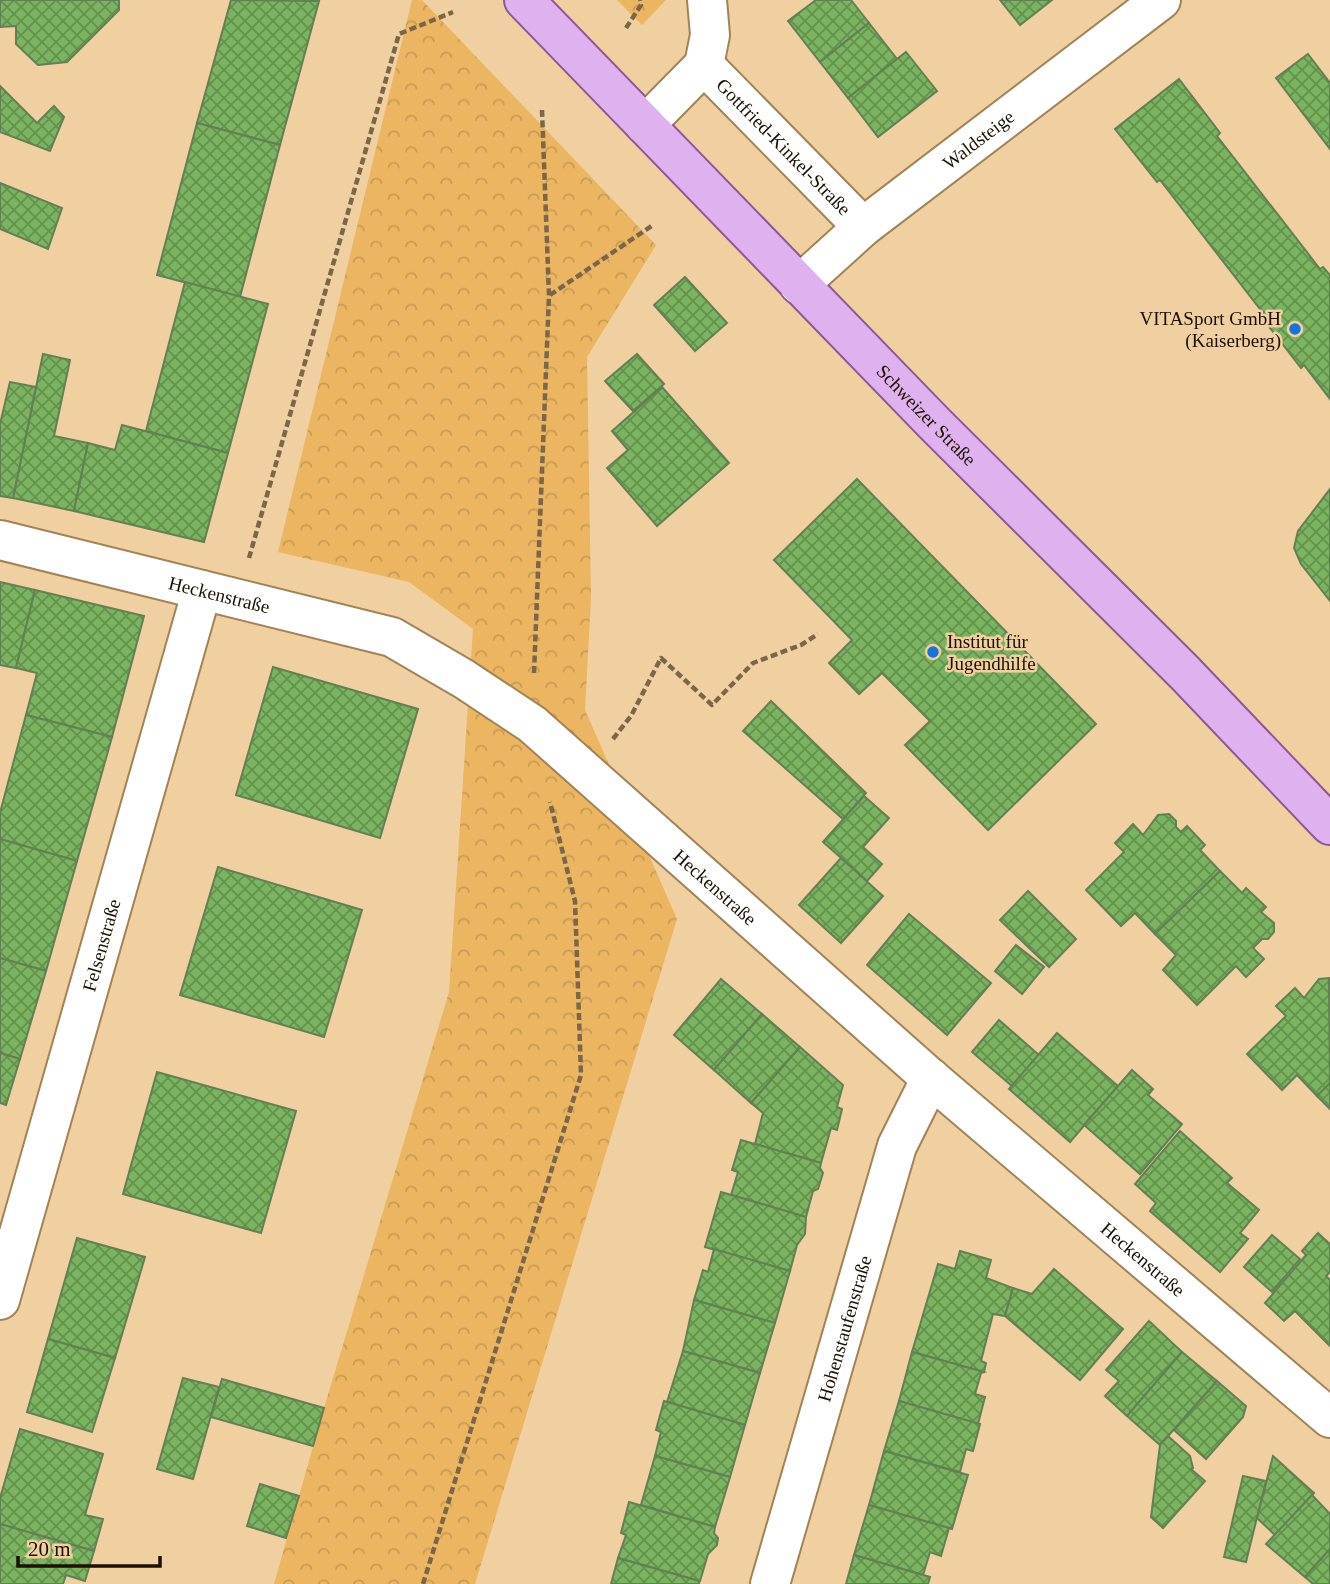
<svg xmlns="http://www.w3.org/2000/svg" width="1330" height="1584" font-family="Georgia,serif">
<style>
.forest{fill:url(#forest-crowns)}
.building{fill:url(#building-cross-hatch);stroke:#637f55;stroke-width:2}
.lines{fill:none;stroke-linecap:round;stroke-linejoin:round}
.minor-casing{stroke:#a28357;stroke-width:42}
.major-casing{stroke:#8c5895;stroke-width:42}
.path{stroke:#7b6649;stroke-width:4.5;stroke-dasharray:7 3.5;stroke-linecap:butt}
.minor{stroke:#fff;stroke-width:38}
.major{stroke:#dfb2ef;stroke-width:38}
.poi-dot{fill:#1772db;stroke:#f0cfa0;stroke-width:2.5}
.labels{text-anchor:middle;stroke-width:5;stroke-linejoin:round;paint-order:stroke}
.street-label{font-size:19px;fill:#1b1001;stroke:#f0cfa0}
.poi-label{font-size:19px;fill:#1b1001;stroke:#f0cfa0;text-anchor:end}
</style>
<defs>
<pattern id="forest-crowns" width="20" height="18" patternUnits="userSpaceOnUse" patternTransform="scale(1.75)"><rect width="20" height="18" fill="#ebb562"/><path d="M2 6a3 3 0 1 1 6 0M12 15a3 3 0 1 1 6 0" fill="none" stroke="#c99b53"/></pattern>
<pattern id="building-cross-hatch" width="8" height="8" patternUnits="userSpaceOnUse" patternTransform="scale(1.75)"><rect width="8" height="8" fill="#7bb460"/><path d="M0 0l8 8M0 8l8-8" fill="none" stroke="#64914d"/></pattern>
</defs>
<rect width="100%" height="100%" fill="#f0cfa0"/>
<g class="forest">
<path d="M412,0H422L656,245L587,357L591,598L585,710L677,919L475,1584H274L324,1408L449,992L473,629L409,582L278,552Z"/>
<path d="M617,0H666L642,25Z"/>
</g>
<g class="building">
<path d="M0,0H119V10L67,62L38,65L16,44V26L0,27Z"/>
<path d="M231,0L319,1L280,145L197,123Z"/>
<path d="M816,0H851L869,23L820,62L788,21Z"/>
<path d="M1000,0H1052L1020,25Z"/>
<path d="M869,23L897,59L848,98L820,62Z"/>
<path d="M906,52L937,91L878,137L848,98Z"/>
<path d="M1308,54L1330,83V149L1276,78Z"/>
<path d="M1179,79L1220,133L1217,136L1320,269L1323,267L1330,275V399L1304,365L1301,368L1260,315L1263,313L1160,180L1157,182L1115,129Z"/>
<path d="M0,86L37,123L54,106L64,117L50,151L0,132Z"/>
<path d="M197,123L280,145L240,297L157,275Z"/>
<path d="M0,183L62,208L48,249L0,229Z"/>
<path d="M685,277L727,323L695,351L654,305Z"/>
<path d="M185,282L268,304L228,453L146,431Z"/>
<path d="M43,354L70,360L54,436L88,443L74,511L13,498Z"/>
<path d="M637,354L664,384L633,411L605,381Z"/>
<path d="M10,382L36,387L13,498L0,496V424Z"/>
<path d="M662,387L729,463L657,526L607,468L628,450L612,431Z"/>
<path d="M122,425L228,453L204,542L74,511L88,443L115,450Z"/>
<path d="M857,479L1096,724L988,830L905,745L930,721L882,673L859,694L829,663L852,640L774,560Z"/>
<path d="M1330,489V601L1301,564L1294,548L1298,531Z"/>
<path d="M0,582L35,590L16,668L0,665Z"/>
<path d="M35,590L144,616L112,737L26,715L37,673L16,668Z"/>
<path d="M273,667L418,709L380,838L236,795Z"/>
<path d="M771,701L866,793L843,819L743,731Z"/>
<path d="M26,715L112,737L77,861L0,839V813Z"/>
<path d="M864,796L889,818L863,847L882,864L867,881L823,842Z"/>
<path d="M1169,814L1176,821V827L1181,832L1187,826L1205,845L1200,850L1220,871L1155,934L1135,913L1121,926L1086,890L1124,852L1115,843L1133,824L1143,835L1158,815Z"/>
<path d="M0,839L77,861L46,971L0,958Z"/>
<path d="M841,858L883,896L841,943L799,905Z"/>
<path d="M218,867L362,910L324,1037L180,995Z"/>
<path d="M1220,871L1242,893L1246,888L1266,907L1261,912L1274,923V932L1268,939H1262L1253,948L1264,959L1246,977L1236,966L1197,1005L1163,970L1176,955L1155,934Z"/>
<path d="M1028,891L1076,939L1049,967L1000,920Z"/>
<path d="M909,914L991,983L947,1035L867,965Z"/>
<path d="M1016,945L1044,967L1022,994L995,971Z"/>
<path d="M0,958L46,971L20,1059L0,1053Z"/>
<path d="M1329,978L1330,1083L1317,1096L1297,1075L1282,1090L1247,1054L1286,1016L1276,1006L1295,988L1304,998L1319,979Z"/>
<path d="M721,979L762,1014L714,1070L674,1035Z"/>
<path d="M762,1014L800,1047L751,1103L714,1070Z"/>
<path d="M999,1020L1039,1055L1012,1086L972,1052Z"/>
<path d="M1057,1033L1118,1086L1070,1142L1009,1089Z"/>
<path d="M800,1047L843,1085L837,1107L842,1109L837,1130L831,1128L821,1163L755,1144L763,1113L751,1103Z"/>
<path d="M0,1053L20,1059L6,1105L0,1103Z"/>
<path d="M1132,1070L1153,1089L1148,1095L1182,1124L1140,1174L1084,1125Z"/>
<path d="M157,1072L296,1111L261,1233L123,1194Z"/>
<path d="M1330,1083V1109L1317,1096Z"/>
<path d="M1180,1131L1232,1178L1227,1183L1259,1210L1240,1233L1248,1239L1220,1272L1150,1211L1156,1203L1135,1184Z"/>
<path d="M741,1140L821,1163L820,1168L823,1173L818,1189L813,1191L806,1217L731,1195L738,1172L732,1170Z"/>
<path d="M721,1192L806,1217L805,1234L797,1245L790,1271L705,1247Z"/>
<path d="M1318,1233L1330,1244V1272L1326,1276L1330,1280V1346L1295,1311L1284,1321L1265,1303L1306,1255L1302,1251Z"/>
<path d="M1272,1235L1300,1259L1272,1292L1244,1267Z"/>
<path d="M77,1238L145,1257L115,1358L48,1339Z"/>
<path d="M714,1249L790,1271L775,1323L694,1300L703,1270L708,1272Z"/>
<path d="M960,1251L991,1260L986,1278L1013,1288L1005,1316L993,1314L981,1361L986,1363L984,1372L912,1352L938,1264L955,1269Z"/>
<path d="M1054,1269L1123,1329L1080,1380L1005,1316L1013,1288L1032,1294Z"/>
<path d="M694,1300L775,1323L760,1373L683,1351Z"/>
<path d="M1149,1321L1182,1352L1127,1416L1105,1396L1119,1381L1106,1370Z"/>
<path d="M48,1339L115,1358L92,1432L27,1412Z"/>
<path d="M683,1351L760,1373L745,1425L667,1402Z"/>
<path d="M912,1352L984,1372L981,1373L975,1394L985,1397L978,1424L899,1401Z"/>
<path d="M1182,1352L1217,1381L1160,1445L1127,1416Z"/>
<path d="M183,1378L219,1387L193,1479L157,1469Z"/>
<path d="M222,1379L324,1408L313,1446L211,1417Z"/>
<path d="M1217,1381L1246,1406L1243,1417L1206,1459L1174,1430Z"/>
<path d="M664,1401L745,1425L730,1477L655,1456L661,1432L656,1430Z"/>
<path d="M899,1401L980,1424L973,1451L966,1449L960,1472L884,1451Z"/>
<path d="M20,1429L103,1454L85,1515L103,1519L94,1551L0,1524V1498Z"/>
<path d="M1168,1436L1190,1456L1193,1468L1191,1469L1205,1481L1163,1528L1151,1517L1160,1445Z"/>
<path d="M884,1451L968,1475L952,1529L869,1505Z"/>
<path d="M655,1456L730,1477L715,1527L641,1505Z"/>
<path d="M1273,1456L1314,1493L1275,1535L1257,1518Z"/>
<path d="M1243,1476L1266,1481L1246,1562L1224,1557Z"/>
<path d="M260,1484L299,1496L286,1538L247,1526Z"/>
<path d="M1312,1495L1330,1514V1549L1305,1577L1266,1544Z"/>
<path d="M629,1502L715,1527L714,1533L718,1538L717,1545L708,1554L700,1581L618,1558L626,1535L621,1533Z"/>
<path d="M869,1505L949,1528L941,1556L930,1552L923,1575L854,1555Z"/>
<path d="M0,1524L94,1551L85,1581L66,1575L63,1584H0Z"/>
<path d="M1330,1549V1584H1313L1305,1577Z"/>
<path d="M854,1555L930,1577L928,1584H846Z"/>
<path d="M618,1558L699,1581V1584H611Z"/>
</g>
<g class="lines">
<g class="minor-casing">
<g id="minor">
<path id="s1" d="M704,65L863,227"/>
<path d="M645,125L704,65L710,35L707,0"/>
<path id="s2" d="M799,285L863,227L1161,0"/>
<path id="s3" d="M0,540L392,637L464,679L532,724L927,1075L1330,1418"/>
<path id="s4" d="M0,1300L202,590"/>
<path id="s5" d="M770,1584L897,1146L931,1078"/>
</g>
</g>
<g class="major-casing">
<g id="major">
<path id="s6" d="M524,0L935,424L1185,673L1330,825"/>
</g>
</g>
<g class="path">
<path d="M626,28L641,5L640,0"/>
<path d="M550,295L653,225"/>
<path d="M249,558L399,34L453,12"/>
<path d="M534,673L549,295L542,110"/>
<path d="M613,739L631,716L661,658L712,705L753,663L801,645L818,634"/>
<path d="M423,1584L581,1075L575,901L550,802"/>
</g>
<use href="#minor" class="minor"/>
<use href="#major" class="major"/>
</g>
<g class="poi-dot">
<circle cx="1295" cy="329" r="7"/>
<circle cx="933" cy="652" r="7"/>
</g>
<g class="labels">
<g class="street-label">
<text dy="7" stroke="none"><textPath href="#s2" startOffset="231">Waldsteige</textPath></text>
<text dy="7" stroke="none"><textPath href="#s1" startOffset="114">Gottfried-Kinkel-Straße</textPath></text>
<text dy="7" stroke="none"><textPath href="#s6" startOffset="578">Schweizer Straße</textPath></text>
<text dy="7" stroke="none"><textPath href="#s3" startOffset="226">Heckenstraße</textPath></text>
<text dy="7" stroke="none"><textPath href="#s3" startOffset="814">Heckenstraße</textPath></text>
<text dy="7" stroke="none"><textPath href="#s4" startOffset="369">Felsenstraße</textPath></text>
<text dy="7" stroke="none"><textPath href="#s3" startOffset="1381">Heckenstraße</textPath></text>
<text dy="7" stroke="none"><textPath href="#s5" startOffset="266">Hohenstaufenstraße</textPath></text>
</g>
<g class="poi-label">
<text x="1281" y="325">VITASport GmbH<tspan x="1281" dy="22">(Kaiserberg)</tspan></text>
<text x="947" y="648" text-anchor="start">Institut für<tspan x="947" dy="22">Jugendhilfe</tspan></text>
</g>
</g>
<path d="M18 1556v10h142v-10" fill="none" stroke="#1b1001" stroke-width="3.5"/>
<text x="28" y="1556" font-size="21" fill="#1b1001" stroke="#f0cfa0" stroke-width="5" paint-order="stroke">20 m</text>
</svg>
